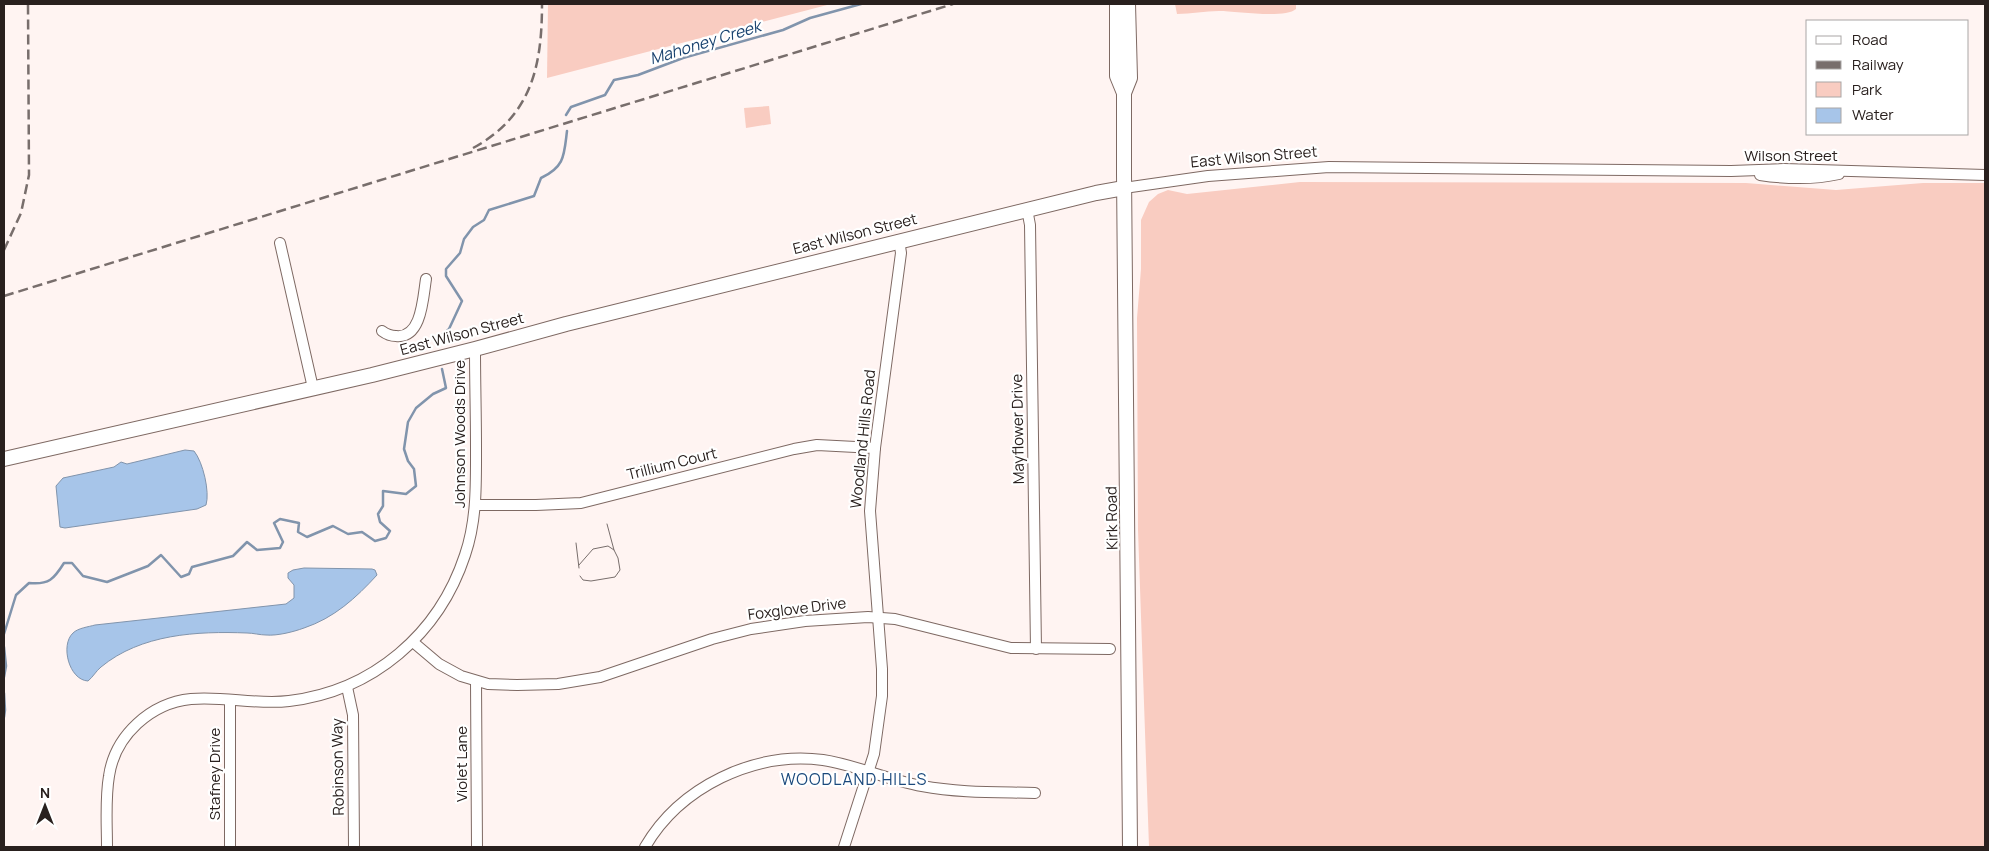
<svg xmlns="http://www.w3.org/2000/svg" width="1989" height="851" font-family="Manrope,sans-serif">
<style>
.green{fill:#f9ccc1}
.water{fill:#a7c5e9;stroke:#8194ac}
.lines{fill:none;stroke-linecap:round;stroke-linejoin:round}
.stream{stroke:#8194ac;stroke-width:2.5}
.street-casing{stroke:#7e6963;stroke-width:12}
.secondary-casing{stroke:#7e6963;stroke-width:16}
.street{stroke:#fff;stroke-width:10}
.secondary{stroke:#fff;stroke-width:14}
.tram{stroke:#786e6c;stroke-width:1}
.rail{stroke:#786e6c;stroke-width:2.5;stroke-dasharray:10 5;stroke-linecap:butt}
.labels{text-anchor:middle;stroke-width:4.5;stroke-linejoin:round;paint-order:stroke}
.street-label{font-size:15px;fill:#29201e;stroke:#fff}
.water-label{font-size:16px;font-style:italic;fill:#19426f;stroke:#fff}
.neighbourhood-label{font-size:16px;letter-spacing:1px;fill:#1a497c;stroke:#fff}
</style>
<rect width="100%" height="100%" fill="#fff4f2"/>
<g class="green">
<path d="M548,4H831L547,78Z"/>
<path d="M1175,4H1296V9C1285,19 1235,11 1219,11C1205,11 1191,14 1177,14Z"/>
<path d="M769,106L771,124L746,128L744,108Z"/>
<path d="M1300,182L1746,183L1836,190L1923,183H1985V847H1149L1138,530L1137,318L1141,269V220L1149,202L1158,194L1168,190L1187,194Z"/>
</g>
<g class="water">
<path d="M185,450L194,451C203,462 210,492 206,505L197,509L65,528L60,527L56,486L63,478L114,467L121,462L127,464Z"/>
<path d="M304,568L372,569L375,570L377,575C356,598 334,618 304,628C293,632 277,636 266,635C260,635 253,633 247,633C197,631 141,634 101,667C96,671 93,677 88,681C69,680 60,645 73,633C78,628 88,627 95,625L286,604L294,598V585L288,578V573L293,570Z"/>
</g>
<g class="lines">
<g class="stream">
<path d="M566,115L571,107L605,95L614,80L638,75L683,58L783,30L810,18L861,4"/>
<path d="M436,343V340L449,329L462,301L446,276V269L460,253L464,239L473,227L484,220L489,210L534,196L541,178C565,167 564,155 567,131"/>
<path d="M4,634L16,595L29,583C49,585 54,579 64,563H72L83,576L107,582L148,566L161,555L181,577L189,574L192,567L233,556L247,542L257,550L280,548L283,542L274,523L280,519L299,523L298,532L307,537L333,526L348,534L362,532L375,541L386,538L390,531L380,522L378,514L383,506V491L406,494L416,486L414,469L408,461L404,449L408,422L416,408L433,394L446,388L442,369"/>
<path d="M4,647L6,666L4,677"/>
<path d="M4,693L5,710L4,717"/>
</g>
<g class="street-casing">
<g id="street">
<path d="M1760,175C1787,179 1812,180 1839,174"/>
<path d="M1124,188L1208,176L1329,167L1731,171L1784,169L1985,175"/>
<path d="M1027,209L1030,225L1036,649"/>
<path d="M280,243L313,388"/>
<path d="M382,331C386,334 390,336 396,336C422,339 423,297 426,279"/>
<path d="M476,505H536L581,503L794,449L817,445L875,448"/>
<path d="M413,642L439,664L461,676L488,684L517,685L558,684L600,677L712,639L751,629L805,621L868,617L895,619L1011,648L1110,649"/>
<path d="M476,681L477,847"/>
<path d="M347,687L353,715L354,847"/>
<path d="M230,700V847"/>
<path d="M107,847C107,824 105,799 109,776C115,735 151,703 191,699C224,696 257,705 289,701C373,691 439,634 465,555C477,520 476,484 476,447C476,414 475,382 475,349"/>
<path d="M645,847C680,787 754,751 823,760C856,765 888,780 922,786C959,793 998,792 1035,793"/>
<path d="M844,847L874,754L882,696V669L870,511L875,448L901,253L899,240"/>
</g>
</g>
<g class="secondary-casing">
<g id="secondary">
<path d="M1117,4V76L1124,93"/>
<path d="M1128,4L1130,78L1124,93V174L1130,847"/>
<path d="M4,459L372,375L475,349L566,324L1096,193L1124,188"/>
</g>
</g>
<use href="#street" class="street"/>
<use href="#secondary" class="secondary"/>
<g class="tram">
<path d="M576,543L579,568"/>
<path d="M579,565L593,549L608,546L614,550"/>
<path d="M580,576L583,580L591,581L615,577L620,570L618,558L614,550L607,524"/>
</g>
<g class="rail">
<path d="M473,148C532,116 542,65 542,4"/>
<path d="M4,250L21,213L29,175L28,4"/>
<path d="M4,296L953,4"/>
</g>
</g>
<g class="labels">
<g class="street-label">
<text x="1791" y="161">Wilson Street</text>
<text transform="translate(1254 157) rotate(-5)" y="5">East Wilson Street</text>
<text transform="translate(855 234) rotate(-14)" y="5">East Wilson Street</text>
<text transform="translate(462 334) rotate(-15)" y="5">East Wilson Street</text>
<text transform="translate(1018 429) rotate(-91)" y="5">Mayflower Drive</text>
<text transform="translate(460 434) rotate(-90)" y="5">Johnson Woods Drive</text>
<text transform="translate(863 439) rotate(-84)" y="5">Woodland Hills Road</text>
<text transform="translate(672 464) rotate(-14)" y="5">Trillium Court</text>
<text transform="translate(1112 518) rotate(-91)" y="5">Kirk Road</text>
<text transform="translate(797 609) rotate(-7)" y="5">Foxglove Drive</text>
<text transform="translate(462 764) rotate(-90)" y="5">Violet Lane</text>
<text transform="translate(338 767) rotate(-91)" y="5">Robinson Way</text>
<text transform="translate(215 774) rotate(-90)" y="5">Stafney Drive</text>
</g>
<g class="water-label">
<text transform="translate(705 42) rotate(-17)" y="6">Mahoney Creek</text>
</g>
<g class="neighbourhood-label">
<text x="854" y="785">WOODLAND HILLS</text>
</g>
</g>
<rect width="1989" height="851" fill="none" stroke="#29201e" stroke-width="10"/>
<rect x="1806" y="20" width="162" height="115" fill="#ffffff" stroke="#a9a6a5"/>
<rect x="1816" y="36" width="25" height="8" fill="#ffffff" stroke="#a9a6a5"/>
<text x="1852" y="45" font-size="15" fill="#29201e">Road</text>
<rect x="1816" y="61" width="25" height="8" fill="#786e6c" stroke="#a9a6a5"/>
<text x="1852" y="70" font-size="15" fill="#29201e">Railway</text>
<rect x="1816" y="82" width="25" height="15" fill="#f9ccc1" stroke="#a9a6a5"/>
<text x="1852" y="95" font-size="15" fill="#29201e">Park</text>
<rect x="1816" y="108" width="25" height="15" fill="#a7c5e9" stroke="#a9a6a5"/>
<text x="1852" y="120" font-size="15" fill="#29201e">Water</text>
<g transform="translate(45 806)" stroke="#ffffff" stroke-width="4" paint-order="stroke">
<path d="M0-4L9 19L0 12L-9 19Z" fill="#29201e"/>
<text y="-8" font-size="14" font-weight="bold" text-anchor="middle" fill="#29201e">N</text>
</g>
</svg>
